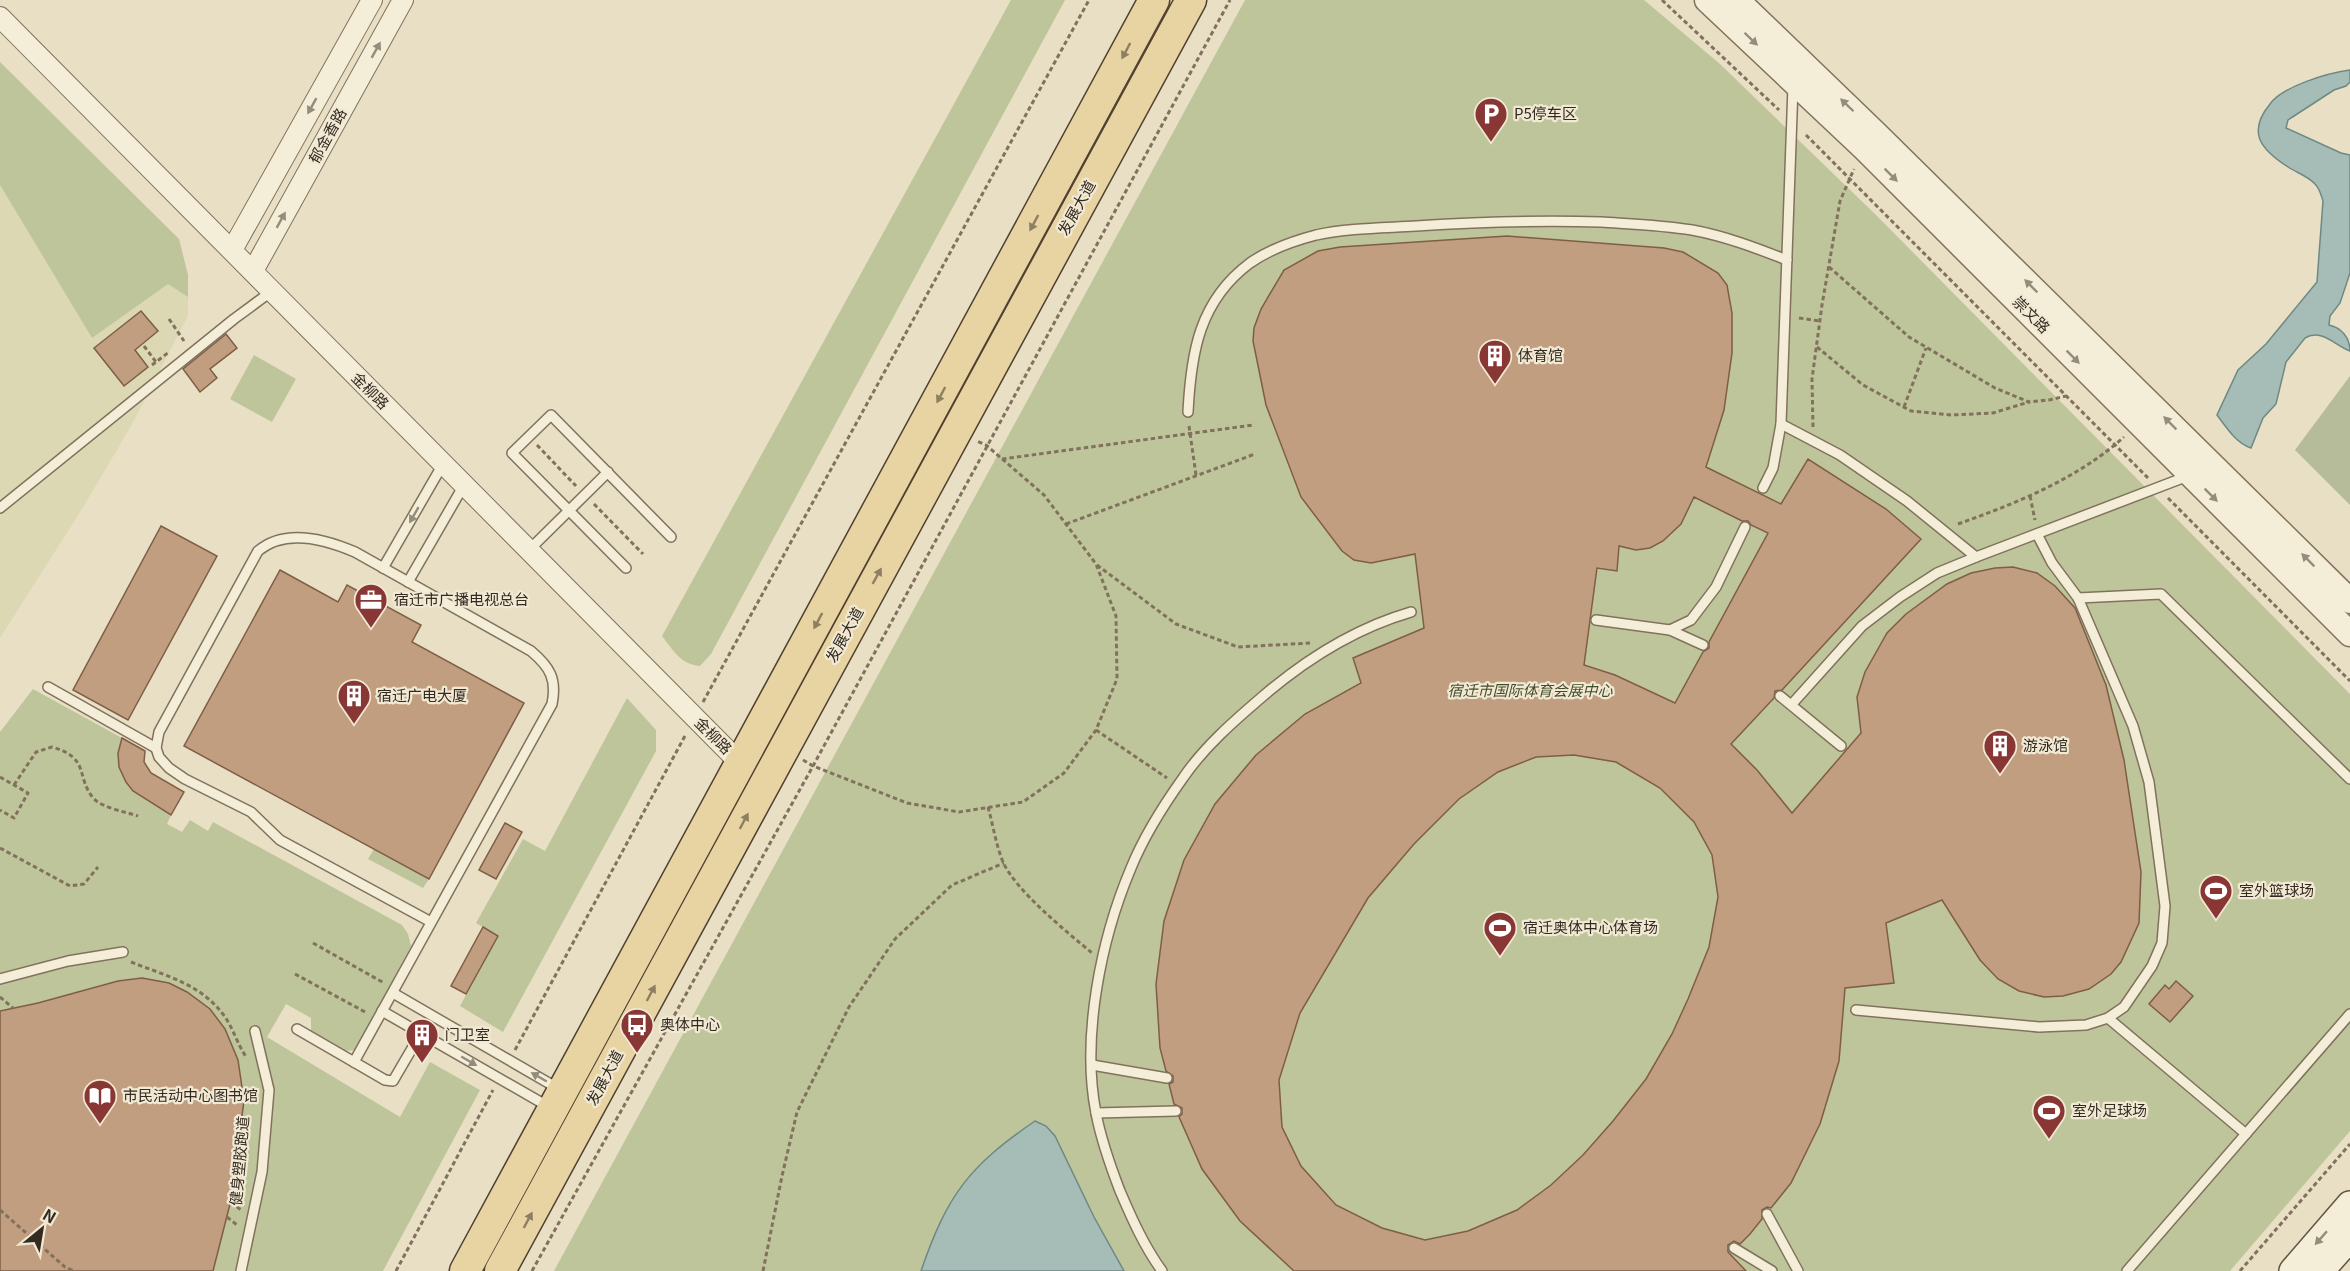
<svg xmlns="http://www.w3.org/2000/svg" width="2350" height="1271" font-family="Georgia,'Noto Sans SC',serif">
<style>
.farmland{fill:#ddd8b4}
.green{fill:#bfc59b}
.cemetery{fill:#b6bb99}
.water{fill:#a6bcb7;stroke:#6e8984;stroke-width:1.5}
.building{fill:#c29e80;stroke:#7e5e46;stroke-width:1.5;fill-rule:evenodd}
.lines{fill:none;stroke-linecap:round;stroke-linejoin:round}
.service-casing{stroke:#81725d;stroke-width:12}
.minor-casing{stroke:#81725d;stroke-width:22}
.tertiary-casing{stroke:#81725d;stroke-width:27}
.secondary-casing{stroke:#635341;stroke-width:30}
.primary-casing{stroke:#504031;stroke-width:33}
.path{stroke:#81725d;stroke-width:3;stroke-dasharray:4.5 3;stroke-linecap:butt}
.service{stroke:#f4edd8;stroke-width:9}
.minor{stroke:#f4edd8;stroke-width:20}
.tertiary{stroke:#f4edd8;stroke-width:24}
.secondary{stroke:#f4edd8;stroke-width:27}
.primary{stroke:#e7d4a2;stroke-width:30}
.oneway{fill:#948c7c}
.oneway2{fill:#8d7f61}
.labels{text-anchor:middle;stroke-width:4.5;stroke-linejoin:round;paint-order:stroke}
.poi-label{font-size:15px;fill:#332a20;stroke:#f1e9d4;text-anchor:start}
.street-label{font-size:15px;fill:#332a20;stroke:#f1e9d4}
.park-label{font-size:15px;font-style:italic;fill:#434d29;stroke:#f1e9d4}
</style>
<rect width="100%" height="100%" fill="#e8dfc5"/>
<path class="farmland" d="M0,185L92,338L168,283L188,297V316L131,426L82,509L0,638Z"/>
<g class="green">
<path d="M1011,0H1065L711,654L700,666C680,664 673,650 662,636Z"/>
<path d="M1245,0H1644L1720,64L1876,215L2350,694V1131L2230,1271H554Z"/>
<path d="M0,62L179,239L188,275V297L168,284L92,338L0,185Z"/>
<path d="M254,355L296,379L272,422L230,399Z"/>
<path d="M33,689L122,738C110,783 138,794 171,815L167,824L182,832L190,820L208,831L213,822L402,925L408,934L411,946L355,1050L344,1051L311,1032V1018L286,1004L267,1037L400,1117L430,1062L480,1090L383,1271H0V732Z"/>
<path d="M627,698L656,730V751L503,1032L460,1006L498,936L476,923L523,839L545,851Z"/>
<path d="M374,849L429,879L423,888L368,859Z"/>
</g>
<path class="cemetery" d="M2350,376V505L2295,450Z"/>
<g class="water">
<path d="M2350,70V82L2346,86L2334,90L2294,116L2288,120L2286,128L2341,153L2350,155V273L2340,303L2330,316L2329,325C2342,328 2350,338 2350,351C2336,346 2321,328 2305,338L2286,362L2276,404L2263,418L2251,448C2236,443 2226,427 2217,415L2238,370L2266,344L2317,282L2323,201C2321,195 2320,189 2315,184C2308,176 2297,173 2288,167C2260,149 2247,132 2270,104C2283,86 2328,73 2350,70Z"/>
<path d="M1035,1121L1046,1126L1055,1136L1094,1217L1124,1271H921C947,1195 969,1166 1035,1121Z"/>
</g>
<g class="building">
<path d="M1507,236L1664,248L1683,252L1718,273L1727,285L1732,313V353L1724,410L1706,467L1781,504L1808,459L1886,509L1921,539L1782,690L1775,691L1774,698L1731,744L1757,770L1792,813L1861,733L1857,697L1865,672L1887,633L1906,614L1947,584L1971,573L1995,568L2013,567L2037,573L2055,586L2075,608L2106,685L2124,760L2141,872L2139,923L2121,962L2111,974L2089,989L2063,996L2044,997L2019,991L1998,979L1980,960L1942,900L1886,923L1894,983L1845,988L1839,1061L1820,1124L1791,1183L1771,1208L1767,1207L1762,1210V1219L1750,1234L1740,1244L1734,1241L1728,1245V1252L1746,1271H1294L1240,1221L1202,1169L1179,1117L1182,1114V1108L1174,1104L1169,1084L1173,1082V1076L1166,1071L1160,1048L1156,984L1164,921L1184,860L1215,804L1256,755L1305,714L1361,683L1353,658L1424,628L1415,554L1371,563L1354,560L1342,551L1301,497L1266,405L1253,341L1254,328L1261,309L1284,270L1318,251L1340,247ZM1694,497L1742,521H1748L1751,525L1768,533L1709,642V648L1703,652L1675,703L1615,675L1584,665L1597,568L1617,571L1619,546L1636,550L1650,548L1663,541L1681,524ZM1574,755L1616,762L1660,788L1694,822L1712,855L1718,897L1709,947L1688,999L1672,1034L1646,1079L1613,1121L1583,1155L1551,1185L1517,1210L1468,1231L1425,1240L1382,1228L1336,1205L1301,1166L1282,1127L1279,1080L1300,1013L1368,898L1414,844L1459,799L1498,772L1536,757Z"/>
<path d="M141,311L158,331L135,350L148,367L124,386L94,348Z"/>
<path d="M226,334L237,348L210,369L217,378L200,392L183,369Z"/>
<path d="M161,526L217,556L128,720L73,690Z"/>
<path d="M280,570L338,602L347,585L421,625L412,642L524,703L429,879L184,746Z"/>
<path d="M122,738L145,751L144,762L151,773L184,792L171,815L133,791L126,782L119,767L118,753Z"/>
<path d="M505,823L522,832L496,879L479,870Z"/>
<path d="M483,927L498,936L466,994L451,986Z"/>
<path d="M142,978L169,983L187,992L210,1009L225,1029L238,1060L244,1101L230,1204L213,1271H0V1011L38,1003L118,981Z"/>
<path d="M2176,981L2193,996L2170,1022L2149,1004L2165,985L2169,989Z"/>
</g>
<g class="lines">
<g class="service-casing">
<g id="service">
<path d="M1793,86L1781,424L1840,455L1907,501L1976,557L2188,476"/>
<path d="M1188,412C1191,353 1199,301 1250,263C1270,249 1293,241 1316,235C1348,228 1383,228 1416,226C1478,222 1539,220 1601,222C1631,224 1662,225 1692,230C1725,236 1756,248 1787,260"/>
<path d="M1763,488L1773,468L1781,424"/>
<path d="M0,508L234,319L272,291"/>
<path d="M529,550L608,472"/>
<path d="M383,568L443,464"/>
<path d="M626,568L512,453L551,415L671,537"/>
<path d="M408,582L464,485"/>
<path d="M2078,598L2161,594L2350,779"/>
<path d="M1596,620L1670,630L1691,620L1716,587L1745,527"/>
<path d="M1670,630L1703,645"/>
<path d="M48,687L156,748"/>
<path d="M1780,696L1841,746"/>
<path d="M1792,704L1862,626L1900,597L1937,573L1976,557"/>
<path d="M0,979L68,961L123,952"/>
<path d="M393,993L559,1089"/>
<path d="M1856,1010L2039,1027L2086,1025L2108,1018L2124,1007L2152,966L2162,943L2165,906L2149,782L2133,726L2078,598L2052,563L2037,534"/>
<path d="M382,1011L549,1107"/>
<path d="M2108,1018L2246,1134"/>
<path d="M297,1029L354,1062L552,704C557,679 550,667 531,651L355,552C325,539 285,528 258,551L159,732L156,748L159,757L169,768L185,779L251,812L280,840L431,922"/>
<path d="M354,1062L385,1080L393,1081L421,1033"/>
<path d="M1092,1065L1167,1078"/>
<path d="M1096,1113L1176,1111"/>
<path d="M1767,1214L1798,1271"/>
<path d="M1734,1248L1772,1271"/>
<path d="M241,1271L262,1172L269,1090L255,1031"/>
<path d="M1162,1271C1144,1246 1132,1219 1120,1191C1110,1165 1101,1140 1096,1113C1081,1037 1101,939 1131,868C1144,836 1163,806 1183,778C1204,747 1234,721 1262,697C1305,660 1356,628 1411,612"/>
<path d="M2127,1271L2350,1014"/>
</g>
</g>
<g class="minor-casing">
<g id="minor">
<path d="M0,17L741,764"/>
<path d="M232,250L372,0"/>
<path d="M253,271L403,0"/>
</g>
</g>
<g class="tertiary-casing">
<g id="tertiary">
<path d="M1707,0L1864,148L2350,634"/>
<path d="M1737,0L1875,133L2350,601"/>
</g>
</g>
<g class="secondary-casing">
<g id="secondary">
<path d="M2293,1271L2350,1205"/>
<path d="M2320,1271L2350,1237"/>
</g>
</g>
<g class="primary-casing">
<g id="primary">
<path d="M465,1271L1154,0"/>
<path d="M500,1271L1191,0"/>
</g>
</g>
<g class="path">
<path d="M1662,0L1779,110"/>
<path d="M1806,135L2148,478"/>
<path d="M1829,267L1909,337L1995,388L2029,402L2049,400L2066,396"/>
<path d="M1799,318L1820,321"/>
<path d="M169,319L184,341"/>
<path d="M144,346L156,362"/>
<path d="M1817,347L1863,385L1911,411L1951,415L1993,413L2029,402"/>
<path d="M152,365L169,352"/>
<path d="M1904,407L1926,348"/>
<path d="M1189,426L1196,475"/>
<path d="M1813,427L1812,379L1822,305L1840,201L1854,169"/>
<path d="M537,445L576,486"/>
<path d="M1002,459L1253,425"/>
<path d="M2030,496L2035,520"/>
<path d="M2168,498L2350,681"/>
<path d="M594,504L643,554"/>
<path d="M1066,524L1255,454"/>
<path d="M1958,524C2017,503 2077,479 2124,437"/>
<path d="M1097,565L1176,624L1238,647L1310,643"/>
<path d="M703,702L1089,0"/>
<path d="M1096,730L1167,778"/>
<path d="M803,760L813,766L907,803L959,812L1023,802L1064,773L1096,730L1117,679L1116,616L1096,564L1044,495L986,445L977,441"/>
<path d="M0,777L28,793L14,818L0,810"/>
<path d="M14,785L36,752L52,747C91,758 75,777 94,799C103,808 126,812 138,816"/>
<path d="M988,807C993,825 996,845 1003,862C1016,891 1067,932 1092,953"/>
<path d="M0,848L70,886L84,884L98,867"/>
<path d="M313,943L384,983"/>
<path d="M131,962C166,976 202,984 225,1017C234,1030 238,1046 247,1058"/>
<path d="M295,974L367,1013"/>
<path d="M0,997L13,1008"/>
<path d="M515,1050L686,734"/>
<path d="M231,1202L241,1210"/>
<path d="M0,1210L65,1267L74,1271"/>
<path d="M227,1217L237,1225"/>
<path d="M396,1271L493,1090"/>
<path d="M532,1271L813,766L1230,0"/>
<path d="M763,1271L782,1176L797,1112L849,1007L895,939L952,885L1004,863"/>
<path d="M2240,1271L2350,1144"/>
</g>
<use href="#service" class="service"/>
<use href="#minor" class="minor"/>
<use href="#tertiary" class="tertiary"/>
<use href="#secondary" class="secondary"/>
<use href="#primary" class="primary"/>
</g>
<defs><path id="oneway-solid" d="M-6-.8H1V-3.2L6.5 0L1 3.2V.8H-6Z" transform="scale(1.5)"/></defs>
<g class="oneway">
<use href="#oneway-solid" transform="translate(1751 39) rotate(44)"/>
<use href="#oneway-solid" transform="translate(376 50) rotate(-61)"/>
<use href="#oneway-solid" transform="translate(1847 105) rotate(-136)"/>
<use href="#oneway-solid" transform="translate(312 106) rotate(119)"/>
<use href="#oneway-solid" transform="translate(1891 175) rotate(45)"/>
<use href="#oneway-solid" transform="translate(281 220) rotate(-61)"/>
<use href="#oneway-solid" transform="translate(2031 286) rotate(-135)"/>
<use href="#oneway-solid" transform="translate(2073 357) rotate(45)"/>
<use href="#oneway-solid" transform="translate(2170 423) rotate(-135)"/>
<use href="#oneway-solid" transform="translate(2211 495) rotate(45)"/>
<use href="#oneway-solid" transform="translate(414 515) rotate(120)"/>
<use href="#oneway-solid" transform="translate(2308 560) rotate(-135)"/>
<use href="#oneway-solid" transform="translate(469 1061) rotate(30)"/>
<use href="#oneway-solid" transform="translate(539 1077) rotate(-150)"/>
<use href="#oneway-solid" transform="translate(2321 1238) rotate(131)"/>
</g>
<g class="oneway2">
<use href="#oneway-solid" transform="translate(1126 51) rotate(118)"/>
<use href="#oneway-solid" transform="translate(1034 223) rotate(118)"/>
<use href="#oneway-solid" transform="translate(941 395) rotate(118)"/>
<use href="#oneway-solid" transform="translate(877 576) rotate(-61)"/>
<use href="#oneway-solid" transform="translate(818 621) rotate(118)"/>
<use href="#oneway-solid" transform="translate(744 821) rotate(-62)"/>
<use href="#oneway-solid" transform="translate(651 993) rotate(-62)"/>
<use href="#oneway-solid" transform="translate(528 1220) rotate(-62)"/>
</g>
<defs>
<g id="parking-pin" transform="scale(1.725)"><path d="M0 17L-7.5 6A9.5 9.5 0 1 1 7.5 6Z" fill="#893735" stroke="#f1e9d4"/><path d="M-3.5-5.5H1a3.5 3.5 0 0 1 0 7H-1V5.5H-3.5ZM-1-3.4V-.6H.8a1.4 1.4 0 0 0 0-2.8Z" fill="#fff"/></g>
<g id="building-pin" transform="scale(1.725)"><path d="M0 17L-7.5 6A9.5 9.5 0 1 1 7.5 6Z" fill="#893735" stroke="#f1e9d4"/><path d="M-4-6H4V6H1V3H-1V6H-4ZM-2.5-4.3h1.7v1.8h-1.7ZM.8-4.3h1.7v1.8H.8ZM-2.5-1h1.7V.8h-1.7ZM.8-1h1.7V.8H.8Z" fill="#fff"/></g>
<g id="office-pin" transform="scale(1.725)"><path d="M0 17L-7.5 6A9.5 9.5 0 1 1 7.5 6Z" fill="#893735" stroke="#f1e9d4"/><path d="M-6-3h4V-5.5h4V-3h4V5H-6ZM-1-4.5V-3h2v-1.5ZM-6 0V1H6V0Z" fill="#fff"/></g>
<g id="stadium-pin" transform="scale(1.725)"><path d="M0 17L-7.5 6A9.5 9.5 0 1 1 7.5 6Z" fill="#893735" stroke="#f1e9d4"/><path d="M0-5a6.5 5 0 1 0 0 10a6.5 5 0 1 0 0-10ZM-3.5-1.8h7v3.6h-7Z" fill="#fff"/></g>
<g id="bus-pin" transform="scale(1.725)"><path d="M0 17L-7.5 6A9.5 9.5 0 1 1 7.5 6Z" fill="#893735" stroke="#f1e9d4"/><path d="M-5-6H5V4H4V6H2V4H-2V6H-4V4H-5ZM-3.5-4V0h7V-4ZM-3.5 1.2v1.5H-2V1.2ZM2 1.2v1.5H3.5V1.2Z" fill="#fff"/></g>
<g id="library-pin" transform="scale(1.725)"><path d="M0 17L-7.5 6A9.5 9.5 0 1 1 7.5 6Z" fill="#893735" stroke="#f1e9d4"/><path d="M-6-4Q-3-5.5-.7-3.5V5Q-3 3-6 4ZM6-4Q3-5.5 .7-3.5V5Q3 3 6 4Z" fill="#fff"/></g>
</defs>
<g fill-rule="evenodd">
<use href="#parking-pin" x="1491" y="114"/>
<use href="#building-pin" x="1495" y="356"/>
<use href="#office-pin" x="371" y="600"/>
<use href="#building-pin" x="354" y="696"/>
<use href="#building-pin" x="2000" y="746"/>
<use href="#stadium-pin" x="2216" y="891"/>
<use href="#stadium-pin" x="1500" y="928"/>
<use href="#bus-pin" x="637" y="1025"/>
<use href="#building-pin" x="422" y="1035"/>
<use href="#library-pin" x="100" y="1096"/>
<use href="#stadium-pin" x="2049" y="1111"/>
</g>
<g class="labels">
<g class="poi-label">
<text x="1514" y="119">P5停车区</text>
<text x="1518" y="361">体育馆</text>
<text x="394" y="605">宿迁市广播电视总台</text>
<text x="377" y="701">宿迁广电大厦</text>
<text x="2023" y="751">游泳馆</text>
<text x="2239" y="896">室外篮球场</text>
<text x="1523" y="933">宿迁奥体中心体育场</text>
<text x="660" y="1030">奥体中心</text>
<text x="445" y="1040">门卫室</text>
<text x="123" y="1101">市民活动中心图书馆</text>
<text x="2072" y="1116">室外足球场</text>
</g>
<g class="street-label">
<text transform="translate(328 136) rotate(-61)" y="5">郁金香路</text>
<text transform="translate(1077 208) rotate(-61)" y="5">发展大道</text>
<text transform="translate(2031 315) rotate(45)" y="5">崇文路</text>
<text transform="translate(370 391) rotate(45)" y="5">金柳路</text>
<text transform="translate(845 635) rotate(-61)" y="5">发展大道</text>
<text transform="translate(713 736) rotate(45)" y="5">金柳路</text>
<text transform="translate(605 1078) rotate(-62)" y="5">发展大道</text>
<text transform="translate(240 1161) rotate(-85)" y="5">健身塑胶跑道</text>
</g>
<g class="park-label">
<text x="1530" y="696">宿迁市国际体育会展中心</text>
</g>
</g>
<g transform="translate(42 1229) rotate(30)" stroke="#f1e9d4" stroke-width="4.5" paint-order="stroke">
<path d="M0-4.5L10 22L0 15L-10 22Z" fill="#332a20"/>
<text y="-9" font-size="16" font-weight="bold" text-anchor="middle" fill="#332a20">N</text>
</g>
</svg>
